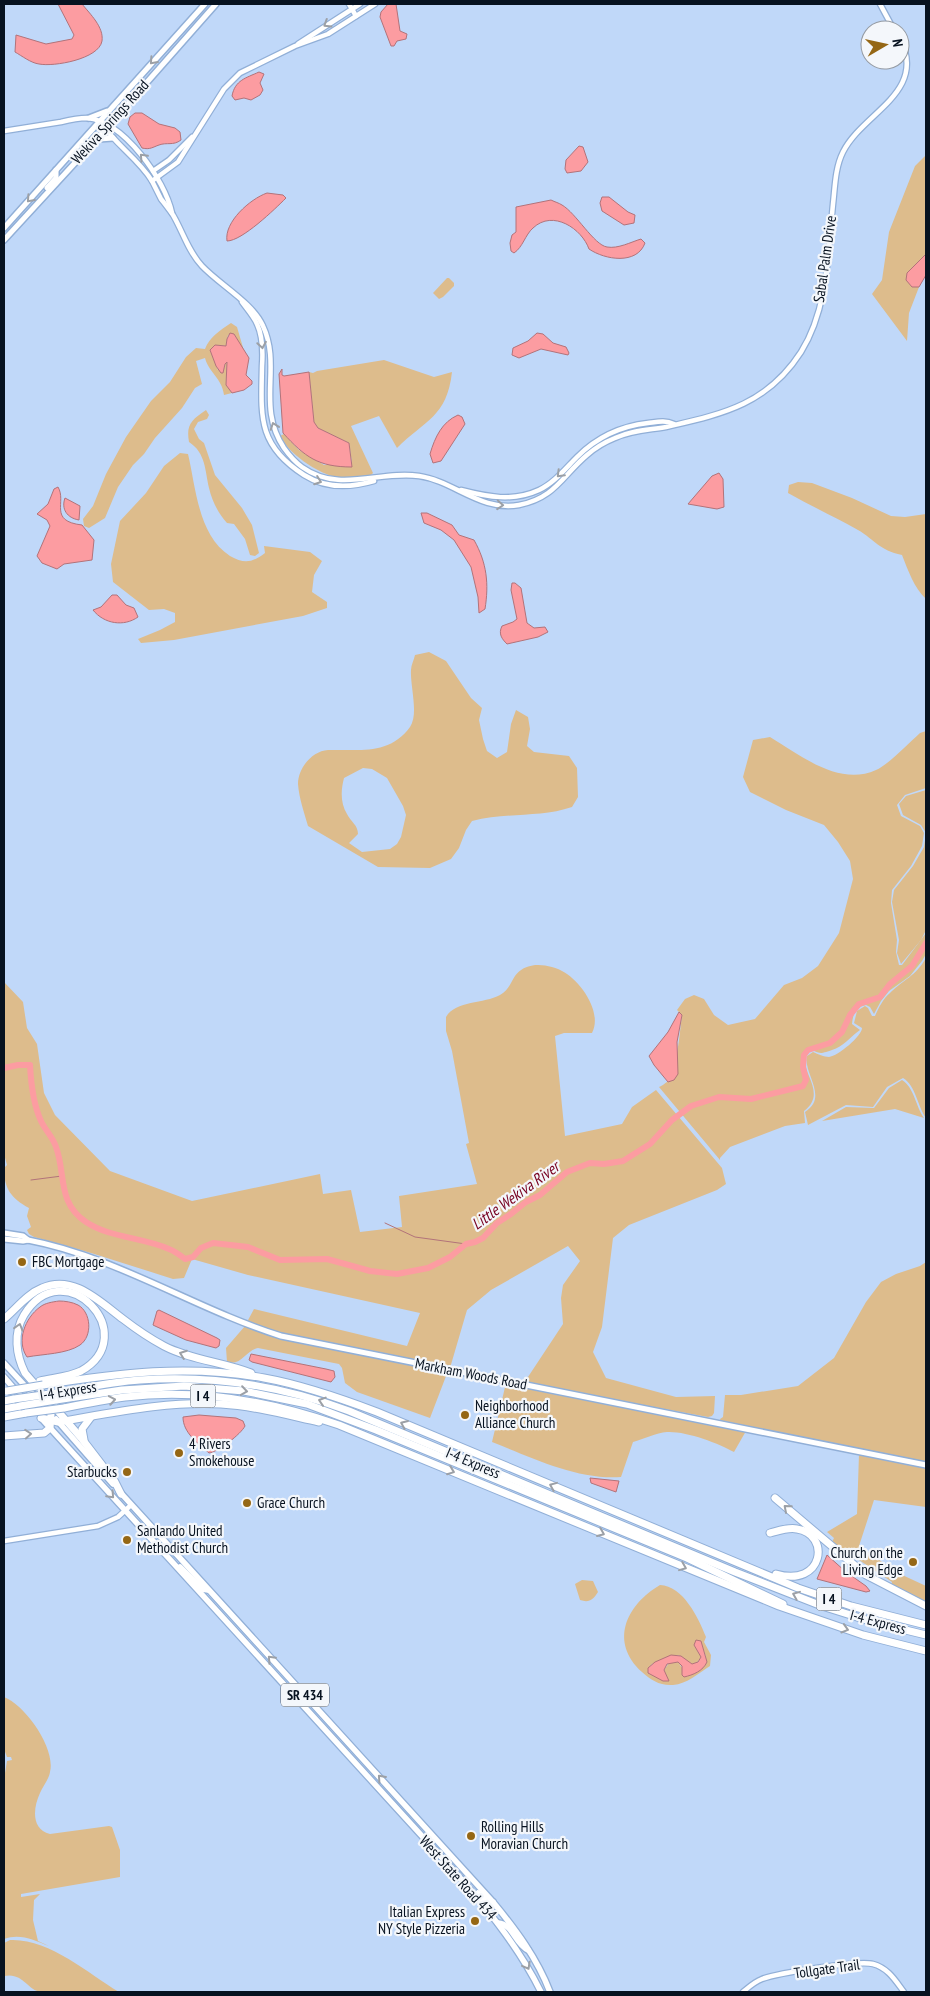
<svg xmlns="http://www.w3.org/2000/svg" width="930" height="1996" font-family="'PT Sans Narrow',sans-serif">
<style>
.green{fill:#ddbc8c;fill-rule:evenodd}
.water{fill:#fc9ca1;stroke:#b2737a}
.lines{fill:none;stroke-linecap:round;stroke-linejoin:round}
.stream{stroke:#b2737a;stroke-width:1}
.river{stroke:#fc9ca1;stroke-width:6}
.tertiary-casing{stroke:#91afd7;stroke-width:7}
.secondary-casing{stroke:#91afd7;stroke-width:8}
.primary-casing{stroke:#91afd7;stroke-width:8}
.motorway-casing{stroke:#91afd7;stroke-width:9}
.tertiary{stroke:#fff;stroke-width:4.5}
.secondary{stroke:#fff;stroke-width:5}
.primary{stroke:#fff;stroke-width:5.5}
.motorway{stroke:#fff;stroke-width:7}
.motorway-bridge-casing{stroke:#91afd7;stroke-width:9;stroke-linecap:butt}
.motorway-bridge{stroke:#fff;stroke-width:7}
.oneway{stroke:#9ca0a6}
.poi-dot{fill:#956715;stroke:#f4f7fb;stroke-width:2}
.labels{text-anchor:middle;stroke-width:4.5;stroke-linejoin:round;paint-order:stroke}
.shield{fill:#f4f7fb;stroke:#4e5762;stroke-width:1}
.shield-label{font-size:14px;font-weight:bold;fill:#071220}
.street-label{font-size:15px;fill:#071220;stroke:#f4f7fb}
.poi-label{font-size:15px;fill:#071220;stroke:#f4f7fb;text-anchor:start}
.water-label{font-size:16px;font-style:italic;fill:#770020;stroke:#f4f7fb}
</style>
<rect width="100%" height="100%" fill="#c0d8f9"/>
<g class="green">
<path d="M926,155V254L907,273L915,287H919L909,313L907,341L872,294L882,280L889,232L915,166Z"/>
<path d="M447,278H449L454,283V286L443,297L439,299L433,293Z"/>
<path d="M231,323L237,327L244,351H242L234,334L228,335L226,346L218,345L210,350L218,370L225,367V364L227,362L226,385L232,393L224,395C222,378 209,373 205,358L196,361L202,384L195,388L182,408L155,438L144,454L133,465L118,487L105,518L89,528L84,526L83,519L93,506L106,474L126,437L151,401L170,382L186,357L196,348L205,349C209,338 220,330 231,323Z"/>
<path d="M384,360L434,377L452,372C447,417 425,420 397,448L379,416L351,426L373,473L369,477C361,478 353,479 345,479C323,477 290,456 280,436L284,434L299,450L324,465L352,463L349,443L318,428L314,422L309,372L313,373L317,371Z"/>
<path d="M206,410L209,415L207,419L198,422L194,429L199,439L204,443L215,475L242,508L252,525L259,553L255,556L250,555L245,539L234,524L227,523C218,513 212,501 209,488C205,471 206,453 189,442C186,425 191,420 206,410Z"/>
<path d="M180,453L188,454C196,488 198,535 230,556C244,564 252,563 265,553L264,546L310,552L322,561L314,575L312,592L327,602V608L303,616L174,640L141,643L138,639L160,630L175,622V613L164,609L149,610L113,582L111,564L120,521L146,493L164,466Z"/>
<path d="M798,482L812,483L852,498L891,516L905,517L926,514V599C914,588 908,570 902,555C879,550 875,540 858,530C835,517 811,506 788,493L789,485Z"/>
<path d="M429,652L446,661L471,698L482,708L479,720L483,739L487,751L497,758L507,752L511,724L516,710L528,717L530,729L527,746L534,752L569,756L577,768L578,797L572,807C540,818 506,812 472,821L466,830L459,848L451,859L430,868L378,867L308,826C304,812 299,798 298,784C298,768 312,751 328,750C358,749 389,756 410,727C419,714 410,686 411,670C411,665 414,660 415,655ZM363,768L372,769L387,778L403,806L406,815L401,837L397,844L390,849L362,852L349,843L358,834C358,825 351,822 347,814C340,802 341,790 344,778Z"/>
<path d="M926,731V788L905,795L897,805L901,816L920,826L924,833L922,846L911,866L892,890L891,903L897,940L896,952L899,965H902L926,933V954L922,961L910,976L889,991L881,1001L874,1014L870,1007L866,1005C856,1007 853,1013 852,1024L860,1030C851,1036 843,1047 832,1050C829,1051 823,1053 821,1053C815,1053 811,1047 807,1054C797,1070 829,1092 804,1111L805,1123L785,1126L730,1147L720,1158V1160L659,1087C662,1086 667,1082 668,1081C677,1070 680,1030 682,1015L677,1010L685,999L694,995L704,999L714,1015L728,1025L755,1019L784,985L802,978L818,966L839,933L853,879L850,861L838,842L824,825L786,810L750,792L743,777L753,740L770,737C800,755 839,787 876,770C888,765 909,743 920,733Z"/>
<path d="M926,790V930L921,940L901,964L897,953L899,940L892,902L894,890L913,866L924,847L926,833L921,825L903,815L899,804L906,796Z"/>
<path d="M926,958V1118C917,1105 916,1086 903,1078L887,1087L873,1107L846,1105L808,1125L805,1112C829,1097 803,1074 807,1056L813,1052C818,1054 824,1057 829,1057C838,1056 862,1036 862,1028L854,1023L857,1011L865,1006L868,1008L872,1016H875C879,1007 883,999 890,993C904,979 915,977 926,958Z"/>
<path d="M535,965C544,965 553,966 562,971C580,980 603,1012 592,1033H564L555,1036L565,1136L622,1124L632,1107L656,1090L722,1168L726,1184L717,1190L629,1225L613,1238L602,1327L593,1352L606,1378L676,1397L715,1396L714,1413L712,1416L708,1417L524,1383L563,1324L561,1298L563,1285L580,1261L568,1246L491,1290L467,1310L450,1368L282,1334L247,1322L254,1309L407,1346L420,1313L248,1275L192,1259L184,1278L173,1279C126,1264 81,1249 34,1237L29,1234L27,1230L31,1227L27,1216L29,1208C11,1198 4,1189 4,1168L7,1165L4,1154V982L23,1002L27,1028L37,1044L44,1093L55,1115L110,1171L192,1201L320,1174L323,1194L351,1190L360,1232L402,1227L399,1196L477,1184L466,1144L469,1143L452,1051L446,1031V1017C456,1000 484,1004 500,995C516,986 509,969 535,965Z"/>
<path d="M902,1080C914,1087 916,1107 924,1118L895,1109L822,1121L846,1107L874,1108L889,1088Z"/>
<path d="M926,1262V1463L721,1422L720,1419L723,1417L725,1395H741L798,1386L834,1358L866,1302L881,1282L896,1274L920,1266Z"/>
<path d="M245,1326L280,1338L448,1371L430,1418L357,1392L345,1383L342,1368L339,1364L258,1348C245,1351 242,1366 227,1362L226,1348Z"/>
<path d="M506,1383L926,1467V1507L874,1500L859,1546L898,1573L926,1586V1604L891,1586L892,1582L832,1542L834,1538L827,1532L857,1514L859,1454L746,1431L734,1452C718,1443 686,1431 667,1432C656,1433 644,1439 633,1442L621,1477C577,1480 533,1458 492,1442Z"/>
<path d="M582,1580L593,1581L598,1592C593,1600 589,1603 580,1600L575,1584Z"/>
<path d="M660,1585C683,1586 698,1617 706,1637L704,1642L711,1655L710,1666C699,1673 687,1684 673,1685C660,1686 651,1680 642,1672C609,1642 626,1605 660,1585ZM694,1645H702L706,1657L702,1668L683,1669L678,1662L669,1663L664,1670L668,1681H663L648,1669L652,1664L678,1655L692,1664H696L701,1657Z"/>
<path d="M4,1697C25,1705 56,1748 50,1772C49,1779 43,1786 40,1793C33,1808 31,1829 50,1834L109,1826L112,1827L120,1850V1877L21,1894V1897L40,1894L34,1900L33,1920L38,1941L49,1946C34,1940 20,1933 4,1939V1779L7,1761L12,1760L11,1757H7L4,1749Z"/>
<path d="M10,1940C48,1938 88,1973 119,1992C95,1992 64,1995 41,1992C27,1990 23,1972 4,1976V1943Z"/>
</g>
<g class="water">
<path d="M58,4H82C90,14 104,27 102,41C99,59 54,67 39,64C31,63 22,56 15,52L16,35L46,44L72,39L74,35Z"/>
<path d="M388,4H396L400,31L407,34L406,39L397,41L394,46H391L380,17L381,12Z"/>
<path d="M259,72L264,74L260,83L263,90L260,95L251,100L244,98L235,100L232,96C235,80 246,78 259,72Z"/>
<path d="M135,113H142L159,124L175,128L180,132L181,140C173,146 167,142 159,145C153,147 150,150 142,148L128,124L130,117Z"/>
<path d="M579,146L583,147L588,162L581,171L567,173L565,169L566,160Z"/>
<path d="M267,193L283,195L286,198C275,209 242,241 227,241C224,222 250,199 267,193Z"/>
<path d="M602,197H609L628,212L635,215L634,223L624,225L602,211L600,203Z"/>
<path d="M551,200C555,202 559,203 562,205C576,213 594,245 607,247C618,249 631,242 641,239L645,243C637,265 605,260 589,249C582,229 553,209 533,228C525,235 523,247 514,253L511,251L510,243L512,235L516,232V207Z"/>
<path d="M926,254V275L919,287H912L906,280L907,273Z"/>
<path d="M230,333L234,334L249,358L246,375L252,381V384L244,390L232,393L226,385L227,362L225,364L223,373H221L216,366L210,350L215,345L226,346L227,339Z"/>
<path d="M537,333L543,334L553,343L566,347L569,353L568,355L541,349L519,358L512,355L513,348L528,341Z"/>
<path d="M282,369V375L284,376L309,372L314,422L318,428L349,443L352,467C318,467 305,457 283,433L279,374Z"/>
<path d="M458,415L462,417L465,424L441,461L433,463L430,454C435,437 442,422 458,415Z"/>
<path d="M719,473L723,479L724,507L717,509L688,504L712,476Z"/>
<path d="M58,487C67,502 48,521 82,525L94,540L92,560L64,564L57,569L42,563L37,556L50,526L47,520L37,514L48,504L54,489Z"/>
<path d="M65,498L80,506L79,520C67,518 61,509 65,498Z"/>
<path d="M421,513H427L452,525L459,535L474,540C487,563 489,584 485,609L479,613L478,597L471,567L454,540L441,530L424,523Z"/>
<path d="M512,583H515L521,588L527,623L534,628L545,627L548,632L538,637L507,644C502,639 498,634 502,626L513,622L517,619L511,590Z"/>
<path d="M112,595H117L126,605L134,608L138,617C124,627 104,624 93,610L101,607Z"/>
<path d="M679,1012L682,1015L677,1042L678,1074L674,1080L668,1082L654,1065L649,1056L668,1032Z"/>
<path d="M59,1301C65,1301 72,1302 78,1305C91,1312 93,1336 80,1345C67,1354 43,1354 27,1357C16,1341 25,1318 40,1307C45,1303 52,1302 59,1301Z"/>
<path d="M159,1310L217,1338L220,1340L219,1346L216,1348L186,1340L155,1326L153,1325L157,1311Z"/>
<path d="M251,1354L326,1369L334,1371L335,1377L331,1382L252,1362L249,1360Z"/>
<path d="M199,1415L236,1418L243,1421L245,1426C241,1434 218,1452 209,1453C198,1443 183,1433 183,1417Z"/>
<path d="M590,1478L619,1481L616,1492L591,1483Z"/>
<path d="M827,1555L846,1572L866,1586L870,1591L866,1592L817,1579Z"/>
<path d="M696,1640L701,1641L707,1662C703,1671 693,1675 684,1677L682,1675V1666L678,1662L667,1664L664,1670L669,1681H663L648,1673V1668L655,1662L671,1655L681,1656L692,1664L698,1662L701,1657L694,1645Z"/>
</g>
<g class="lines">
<g class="stream">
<path d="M31,1180L62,1176"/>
<path d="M385,1223L415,1237L466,1244"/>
</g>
<path class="river" d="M4,1068L18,1065H30C31,1084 33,1104 41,1121C45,1130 53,1137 56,1147C66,1174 57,1203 86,1222C110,1238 142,1237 169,1249C174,1251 180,1255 185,1259L193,1257L201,1248L213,1243L248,1247L280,1260L327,1259L370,1271L397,1274L428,1268L450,1257L466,1244L475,1242L483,1238L497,1223L511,1214L526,1202L540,1195L567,1172L590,1163L604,1164L623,1161L650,1144L672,1120L691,1106L719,1097L751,1099L803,1086L806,1080L803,1067L804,1055L808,1050L830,1043L842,1032L850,1015L859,1004L880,997L890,984L912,966L926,943"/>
<g class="tertiary-casing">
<g id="tertiary">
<path d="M349,4L356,16"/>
<path d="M880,4L894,30"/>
<path d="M298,44L360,4"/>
<path d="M100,121C114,144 138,158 152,181C155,187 158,193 161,199C165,204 169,209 173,215C183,232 188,251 202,266C220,285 253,303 263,326C282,367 256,406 284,448C289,455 295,462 302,467C340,494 379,470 419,476C454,481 481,512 519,505C555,498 562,476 587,455C595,448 605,442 615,438C632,430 649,430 666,427C722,414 767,405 801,352C828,309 828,253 833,204C835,187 835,168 843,152C863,112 928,93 900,38"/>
<path d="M4,131C23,128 42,125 61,122C69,120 79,118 87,118C124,121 165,180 172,213"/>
<path d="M153,171L169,160L192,137"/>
<path d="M152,181L178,162L224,89L240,73L295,46L328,34L375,4"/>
<path d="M242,302C247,309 254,317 257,324C263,337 263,352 262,366C261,416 257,445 304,475C326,489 350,488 374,481"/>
<path d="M461,490C488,497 513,502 539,490C554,483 565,469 577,457C596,438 621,426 648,423C657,422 665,420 674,424"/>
<path d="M4,1541L98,1526L118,1517L131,1505"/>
<path d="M743,1992C749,1987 754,1982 762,1979C778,1973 859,1960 873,1964C888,1968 895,1980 904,1992"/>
</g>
</g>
<g class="secondary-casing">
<g id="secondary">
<path d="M89,118L107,111"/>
<path d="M99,139L113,138"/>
<path d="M47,188L56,178V170"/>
<path d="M4,228L205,4"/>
<path d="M4,240L96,140L216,4"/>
<path d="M4,1233L23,1236L28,1240"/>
<path d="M4,1239L23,1241L28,1240C117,1257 195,1309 281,1336L926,1465"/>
</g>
</g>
<g class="primary-casing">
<g id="primary">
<path d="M4,1363L50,1413"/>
<path d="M4,1377L24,1400"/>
<path d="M41,1418L463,1881C493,1916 520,1950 541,1992"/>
<path d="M56,1419L113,1484"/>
<path d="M119,1491L493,1902C516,1930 537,1958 550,1992"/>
<path d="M180,1567L202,1589L208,1590"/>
<path d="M478,1893L488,1902H493"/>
<path d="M498,1923C513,1924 515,1944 528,1950"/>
</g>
</g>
<g class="motorway-casing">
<g id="motorway">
<path d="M4,1319C16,1309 27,1294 42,1288C73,1274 99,1301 123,1319C136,1329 149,1338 164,1346C191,1360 223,1362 251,1373"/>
<path d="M40,1381C52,1378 69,1377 81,1371C144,1335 64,1250 24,1315C13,1333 16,1355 25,1373L82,1439L115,1482L121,1494"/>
<path d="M43,1385C118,1373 188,1364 264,1378C303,1385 340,1398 377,1412L798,1588L851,1606L926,1625"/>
<path d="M50,1394C80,1389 110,1382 140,1380C211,1375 283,1386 349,1411L735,1572L822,1606L873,1622L926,1635"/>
<path d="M56,1400L122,1390L184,1386L244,1391L307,1404L376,1430L687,1558L783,1604"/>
<path d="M4,1401L14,1399"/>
<path d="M64,1408C84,1404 104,1400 125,1397C198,1388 270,1401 339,1425L779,1606L863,1635L926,1651"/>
<path d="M4,1409L20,1406"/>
<path d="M4,1417L26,1413"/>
<path d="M41,1418L58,1422C112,1413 167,1401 221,1404C254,1406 287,1415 319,1422"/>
<path d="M4,1436L44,1433L50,1428L51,1414"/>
<path d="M84,1440L82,1429L91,1417"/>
<path d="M775,1498L866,1575L926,1606"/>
<path d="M770,1533C778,1531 788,1527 797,1529C831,1534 824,1588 776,1574"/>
</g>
</g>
<use href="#tertiary" class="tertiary"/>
<use href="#secondary" class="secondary"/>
<use href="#primary" class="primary"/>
<use href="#motorway" class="motorway"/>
<g class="motorway-bridge-casing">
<g id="motorway-bridge">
<path d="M7,1391L43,1385"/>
<path d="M14,1399L50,1394"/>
<path d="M20,1406L56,1400"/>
<path d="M26,1413L64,1408"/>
</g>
</g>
<use href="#motorway-bridge" class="motorway-bridge"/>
</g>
<defs><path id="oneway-chevron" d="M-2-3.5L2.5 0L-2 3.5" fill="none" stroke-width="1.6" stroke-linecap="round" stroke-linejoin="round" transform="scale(1.25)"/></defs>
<g class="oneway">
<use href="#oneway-chevron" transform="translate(327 24) rotate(148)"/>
<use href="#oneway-chevron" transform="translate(153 61) rotate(132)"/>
<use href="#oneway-chevron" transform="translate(143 157) rotate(-133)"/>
<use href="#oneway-chevron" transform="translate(30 199) rotate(132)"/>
<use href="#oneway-chevron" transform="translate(262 345) rotate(81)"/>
<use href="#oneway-chevron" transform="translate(274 426) rotate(-110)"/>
<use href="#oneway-chevron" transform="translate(560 474) rotate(135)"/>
<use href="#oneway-chevron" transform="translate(318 481) rotate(20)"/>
<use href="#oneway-chevron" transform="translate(500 505) rotate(4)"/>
<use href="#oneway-chevron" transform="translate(19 1327) rotate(-73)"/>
<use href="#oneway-chevron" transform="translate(183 1354) rotate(-160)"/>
<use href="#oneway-chevron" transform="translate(244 1391) rotate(8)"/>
<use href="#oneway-chevron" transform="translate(112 1400) rotate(-10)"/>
<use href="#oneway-chevron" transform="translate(322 1401) rotate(-162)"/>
<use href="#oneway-chevron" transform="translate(404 1424) rotate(-157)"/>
<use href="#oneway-chevron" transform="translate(28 1434) rotate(-4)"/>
<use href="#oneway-chevron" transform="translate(451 1471) rotate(21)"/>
<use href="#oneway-chevron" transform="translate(553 1486) rotate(-158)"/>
<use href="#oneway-chevron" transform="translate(111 1495) rotate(47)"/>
<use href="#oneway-chevron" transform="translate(787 1508) rotate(-139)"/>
<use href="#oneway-chevron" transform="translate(601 1533) rotate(23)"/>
<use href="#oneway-chevron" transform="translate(683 1567) rotate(22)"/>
<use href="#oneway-chevron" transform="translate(796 1595) rotate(-158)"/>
<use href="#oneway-chevron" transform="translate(845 1629) rotate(17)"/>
<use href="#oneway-chevron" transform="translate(271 1659) rotate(-133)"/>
<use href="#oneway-chevron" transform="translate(381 1778) rotate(-132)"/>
<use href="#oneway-chevron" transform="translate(527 1966) rotate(61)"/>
</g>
<g class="poi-dot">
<circle cx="22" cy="1262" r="5"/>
<circle cx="465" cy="1415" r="5"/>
<circle cx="179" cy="1453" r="5"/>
<circle cx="127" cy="1472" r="5"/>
<circle cx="247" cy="1503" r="5"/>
<circle cx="127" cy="1540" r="5"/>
<circle cx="913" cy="1562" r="5"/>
<circle cx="471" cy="1836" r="5"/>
<circle cx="475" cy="1921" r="5"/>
</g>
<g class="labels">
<g class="shield">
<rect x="190.5" y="1384.5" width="25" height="23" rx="4"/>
<rect x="816.5" y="1587.5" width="25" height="23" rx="4"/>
<rect x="281" y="1683.5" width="48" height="23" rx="4"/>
</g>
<g class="shield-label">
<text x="203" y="1401">I 4</text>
<text x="829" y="1604">I 4</text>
<text x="305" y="1700">SR 434</text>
</g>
<g class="street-label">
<text transform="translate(110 122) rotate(-48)" y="5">Wekiva Springs Road</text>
<text transform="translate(825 259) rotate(-82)" y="5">Sabal Palm Drive</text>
<text transform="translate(471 1374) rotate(11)" y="5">Markham Woods Road</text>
<text transform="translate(68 1391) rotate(-9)" y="5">I-4 Express</text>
<text transform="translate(473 1463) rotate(23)" y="5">I-4 Express</text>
<text transform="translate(878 1622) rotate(15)" y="5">I-4 Express</text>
<text transform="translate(458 1878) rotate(48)" y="5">West State Road 434</text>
<text transform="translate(827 1969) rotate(-8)" y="5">Tollgate Trail</text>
</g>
<g class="poi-label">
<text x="32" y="1267">FBC Mortgage</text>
<text x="475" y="1411">Neighborhood<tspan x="475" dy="17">Alliance Church</tspan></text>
<text x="189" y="1449">4 Rivers<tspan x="189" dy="17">Smokehouse</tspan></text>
<text x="117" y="1477" text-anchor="end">Starbucks</text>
<text x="257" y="1508">Grace Church</text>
<text x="137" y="1536">Sanlando United<tspan x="137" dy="17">Methodist Church</tspan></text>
<text x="903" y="1558" text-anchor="end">Church on the<tspan x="903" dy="17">Living Edge</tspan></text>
<text x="481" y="1832">Rolling Hills<tspan x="481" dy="17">Moravian Church</tspan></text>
<text x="465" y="1917" text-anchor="end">Italian Express<tspan x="465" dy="17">NY Style Pizzeria</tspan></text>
</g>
<g class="water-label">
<text transform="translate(515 1195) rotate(-36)" y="6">Little Wekiva River</text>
</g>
</g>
<rect width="930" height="1996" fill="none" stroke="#071220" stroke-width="10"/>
<g transform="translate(885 45) rotate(81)"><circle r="24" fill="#f4f7fb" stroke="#959ba3"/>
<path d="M0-4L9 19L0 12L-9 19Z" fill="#956715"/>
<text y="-8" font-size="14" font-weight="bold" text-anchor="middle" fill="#071220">N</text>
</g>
</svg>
